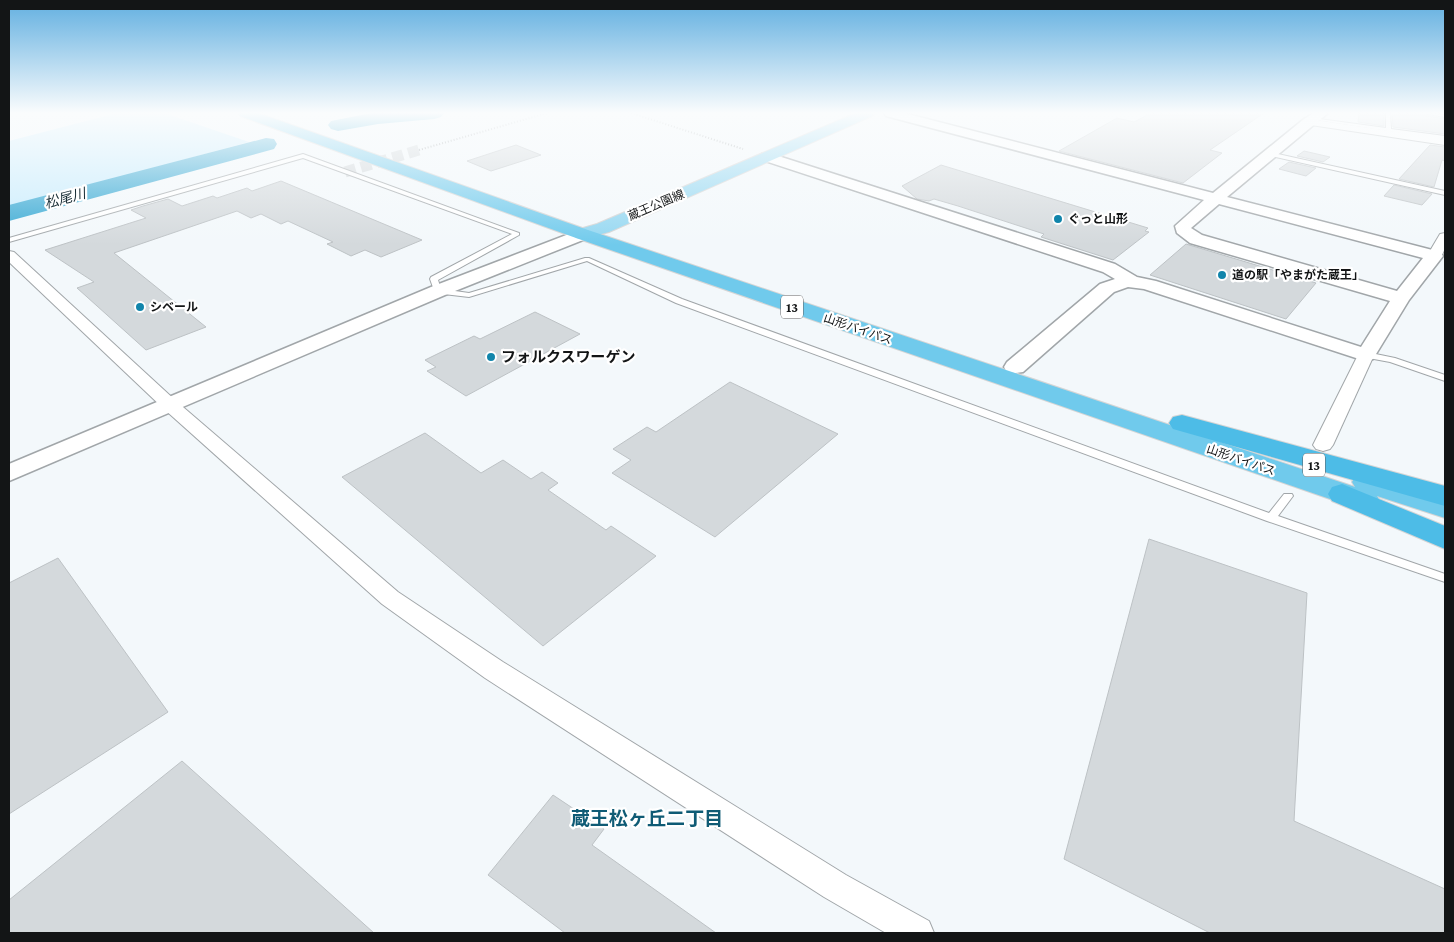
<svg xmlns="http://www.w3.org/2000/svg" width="1454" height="942" font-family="'Crimson Pro','Noto Sans JP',serif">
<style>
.green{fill:#c8ecfd}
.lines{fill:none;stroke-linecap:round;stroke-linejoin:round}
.river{fill:#36a8d3;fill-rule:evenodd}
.building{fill:#d4d9dc;stroke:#bdc2c5}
.minor-tunnel{stroke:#d1d6d9;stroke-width:11;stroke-dasharray:11 5.5;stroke-linecap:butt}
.service-casing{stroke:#a1a6a9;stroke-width:2}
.minor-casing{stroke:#a1a6a9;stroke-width:2}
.tertiary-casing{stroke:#a1a6a9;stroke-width:3}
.primary-casing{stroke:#d5d5d5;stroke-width:2}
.trunk-casing{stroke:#d5d5d5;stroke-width:2}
.motorway-casing{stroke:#d5d5d5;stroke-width:2}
.path{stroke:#9da1a3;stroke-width:2;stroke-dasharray:1 2;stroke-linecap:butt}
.service{fill:#fff;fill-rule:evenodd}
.minor{fill:#fff;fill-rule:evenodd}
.tertiary{fill:#fff;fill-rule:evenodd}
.primary{fill:#94d7f1;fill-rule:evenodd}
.trunk{fill:#70caec;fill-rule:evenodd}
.motorway{fill:#4dbce7;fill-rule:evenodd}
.poi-dot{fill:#1185ab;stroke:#fff;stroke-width:2}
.labels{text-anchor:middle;stroke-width:4.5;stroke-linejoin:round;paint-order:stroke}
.far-street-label{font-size:12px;fill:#131516;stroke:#fff}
.far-poi-label{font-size:12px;font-weight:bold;fill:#131516;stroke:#fff;text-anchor:start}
.far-water-label{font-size:14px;font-style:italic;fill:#192d35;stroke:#fff}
.shield{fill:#fff;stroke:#5a5b5c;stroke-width:1}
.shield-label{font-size:14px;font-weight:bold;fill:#131516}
.poi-label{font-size:15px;font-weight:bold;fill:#131516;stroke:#fff;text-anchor:start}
.near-neighbourhood-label{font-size:19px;font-weight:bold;fill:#0f5b75;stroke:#fff}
</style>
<rect width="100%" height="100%" fill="#f3f8fb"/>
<path class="green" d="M117,113H164L249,142L9,207V141Z"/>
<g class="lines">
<g class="river">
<path d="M372,113H444L441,117L434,119L378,124L338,131L331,129L328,125L331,121Z"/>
<path d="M266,138L274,139L277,144L274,149L9,221V205Z"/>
</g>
</g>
<g class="building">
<path d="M1151,113H1264L1210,150L1222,153L1183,183L1059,151L1117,118L1134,122Z"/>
<path d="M1359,113H1384V126L1358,122Z"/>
<path d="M1392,113H1411L1445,119V134L1393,127Z"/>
<path d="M516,145L541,155L491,171L467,161Z"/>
<path d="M1430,145L1445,147V161L1442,160L1434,187L1399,179Z"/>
<path d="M1304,151L1330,157L1323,162L1297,156Z"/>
<path d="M1289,162L1316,168L1306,176L1279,169Z"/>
<path d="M941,165L1148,228L1145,231L1149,232L1113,260L1041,237L1044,234L958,206L934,199L929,201L917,199L902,186Z"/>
<path d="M281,181L422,240L381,257L365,250L351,256L327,244L333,242L288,221L281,224L261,214L251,218L237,211L114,253L206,327L146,350L77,288L94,282L45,250L146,218L131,210L143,206L168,199L182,206L213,196L217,198L247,188L252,191Z"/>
<path d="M1394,185L1432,194L1422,205L1384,196Z"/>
<path d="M1186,244L1316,283L1286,319L1150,275Z"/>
<path d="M535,312L580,334L466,396L427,371L436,367L425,360L474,336L480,339Z"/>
<path d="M730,382L838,434L715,537L612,473L631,460L613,449L647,427L656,432Z"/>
<path d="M425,433L481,473L503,460L531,479L542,472L558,483L548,490L606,530L611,526L656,556L543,646L342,477Z"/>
<path d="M1149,539L1307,593L1294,821L1445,889V933H1210L1064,859Z"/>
<path d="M58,558L168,712L9,814V583Z"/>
<path d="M182,761L374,933H9V900Z"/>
<path d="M553,795L604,829L592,845L716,933H565L488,875Z"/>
</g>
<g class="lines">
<path class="minor-tunnel" d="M345,172L419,150"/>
<g class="service-casing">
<g id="service">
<path d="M1386,113H1390L1391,129L1445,136V140L1310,119L1312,118L1386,128Z"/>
<path d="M1426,113L1445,115V117L1428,114Z"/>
<path d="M1269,152L1445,191V195L1267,155L1266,154Z"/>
<path d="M303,154L519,233V235L438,280L441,289L469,293L585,258H589L682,299L1269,513L1284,494H1292L1293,496L1278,516L1445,574V582L1267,521L676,303L587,261L469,297L435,293L430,279L431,277L512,234L303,158L9,242V238Z"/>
<path d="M1366,352L1395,358L1445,375V381L1390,362L1363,357L1362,355Z"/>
</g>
</g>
<g class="minor-casing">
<g id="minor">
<path d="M1308,119L1445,139V145L1304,124L1303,122Z"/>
<path d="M1445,233C1446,243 1446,257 1434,260L1429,259L1427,256L1440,234Z"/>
<path d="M9,251L14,252L176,401L398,592L503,662L846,875L929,921L934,933H886L824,897L485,678L382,604L164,409L9,262Z"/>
<path d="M1366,350L1372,351L1374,355L1333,445L1330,449L1323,451L1316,449L1313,445L1360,351Z"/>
</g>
</g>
<g class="tertiary-casing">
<g id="tertiary">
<path d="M884,113H904L1213,193L1304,119L1314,113H1328L1227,197L1440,252L1443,256L1409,300L1373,359L1366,361L1359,359L1144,289L1128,287L1114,292L1023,372L1015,373L1007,372L1004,367L1007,362L1100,284L1115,279L1103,272L762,160L760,157L762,154H772L1115,264L1137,277L1156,281L1361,347L1390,301L1190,243L1177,233L1175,226L1204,200L886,116ZM1219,204L1423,258L1397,291L1202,235L1191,228Z"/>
<path d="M582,229L588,230L590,234L588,238L445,295L9,481V464L431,287Z"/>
</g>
</g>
<g class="primary-casing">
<path id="primary" d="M856,113H874L872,116L609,232L582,239L576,238L573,234L576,230L597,224Z"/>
</g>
<g class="trunk-casing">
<path id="trunk" d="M238,113H258L588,230L1355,487L1352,482L1356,475L1366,473L1445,498V518L1377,496L1380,501L1376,508L1366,511L1356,508L576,238L240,116Z"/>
</g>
<g class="motorway-casing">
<g id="motorway">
<path d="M1182,415L1445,486V506L1173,429L1169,423L1173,417Z"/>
<path d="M1342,484L1445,526V549L1332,501L1328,494L1332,487Z"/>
</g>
</g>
<g class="path">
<path d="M631,113L743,149"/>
<path d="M419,150L547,113"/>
</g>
<use href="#service" class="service"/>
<use href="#minor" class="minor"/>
<use href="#tertiary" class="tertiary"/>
<use href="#primary" class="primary"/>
<use href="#trunk" class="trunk"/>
<use href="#motorway" class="motorway"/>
</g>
<linearGradient id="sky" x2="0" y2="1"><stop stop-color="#61afe0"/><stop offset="0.46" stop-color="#fafcfd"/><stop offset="1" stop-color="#fafcfd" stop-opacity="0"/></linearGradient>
<rect width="1454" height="245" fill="url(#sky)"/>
<g class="poi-dot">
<circle cx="1058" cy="219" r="5"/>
<circle cx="1222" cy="275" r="5"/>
<circle cx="140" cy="307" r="5"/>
<circle cx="491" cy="357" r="5"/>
</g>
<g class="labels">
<g class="far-street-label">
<text transform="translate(656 205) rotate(-23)" y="4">蔵王公園線</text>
<text transform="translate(858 329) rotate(19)" y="4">山形バイパス</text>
<text transform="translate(1241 460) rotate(19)" y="4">山形バイパス</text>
</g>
<g class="far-poi-label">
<text x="1068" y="223">ぐっと山形</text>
<text x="1232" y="279">道の駅「やまがた蔵王」</text>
<text x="150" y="311">シベール</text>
</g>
<g class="far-water-label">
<text transform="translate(65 198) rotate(-15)" y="5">松尾川</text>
</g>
<g class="shield">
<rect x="781" y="295.5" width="22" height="23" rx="4"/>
<rect x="1303" y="453.5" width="22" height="23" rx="4"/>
</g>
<g class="shield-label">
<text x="792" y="312">13</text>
<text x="1314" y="470">13</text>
</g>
<g class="poi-label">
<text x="501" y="362">フォルクスワーゲン</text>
</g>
<g class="near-neighbourhood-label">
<text x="647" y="825">蔵王松ヶ丘二丁目</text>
</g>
</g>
<rect width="1454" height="942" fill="none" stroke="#131516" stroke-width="20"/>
</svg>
